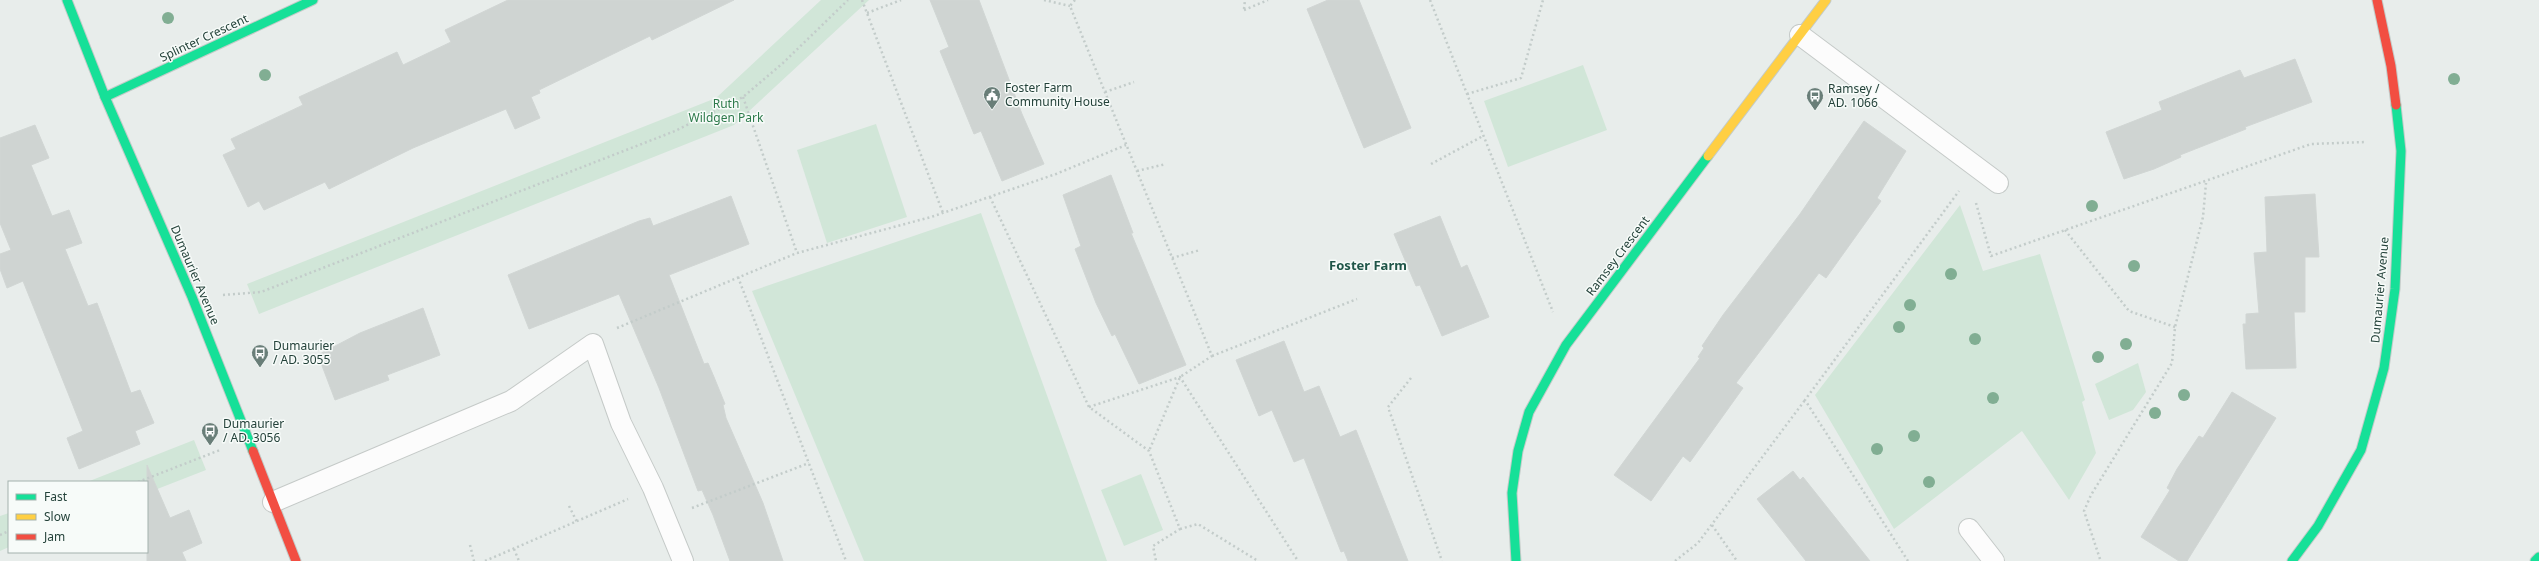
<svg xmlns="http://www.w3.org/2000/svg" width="2539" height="561" font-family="'Noto Sans',sans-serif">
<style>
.green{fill:#d1e6d8}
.building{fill:#cfd4d2;stroke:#d1d6d4}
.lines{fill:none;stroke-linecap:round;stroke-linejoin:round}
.lane-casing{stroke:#c5cac8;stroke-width:22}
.fast-casing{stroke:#c3cbc8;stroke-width:11}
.slow-casing{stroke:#c3cbc8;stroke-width:11}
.jam-casing{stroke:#c3cbc8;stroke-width:11}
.path{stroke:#c3ccca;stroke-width:2.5;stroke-dasharray:2 3;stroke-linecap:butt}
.lane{stroke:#fcfcfc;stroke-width:20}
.fast{stroke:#16e098;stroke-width:9}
.slow{stroke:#ffcf43;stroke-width:9}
.jam{stroke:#f24e42;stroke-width:9}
.tree{fill:#81ae93}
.labels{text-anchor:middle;stroke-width:3;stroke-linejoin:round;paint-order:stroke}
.street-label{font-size:12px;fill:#24423a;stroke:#f7fbf9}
.poi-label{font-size:12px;fill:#24423a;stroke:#f7fbf9;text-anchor:start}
.park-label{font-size:12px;fill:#2d7a4b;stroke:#f7fbf9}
.neighbourhood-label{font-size:13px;font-weight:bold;fill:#1f5548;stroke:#f7fbf9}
</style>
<rect width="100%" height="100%" fill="#e8edeb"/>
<g class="green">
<path d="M821,0H869L734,125L259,314L247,284L716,98Z"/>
<path d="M1583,65L1607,130L1508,167L1484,101Z"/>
<path d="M876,124L907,217L827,243L797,150Z"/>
<path d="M1960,205L1983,271L2040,254L2085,400L2082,402L2096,453L2069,500L2022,431L1894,529L1815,395Z"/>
<path d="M981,213L1107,561H864L752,291Z"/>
<path d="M2138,363L2146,392L2133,410L2109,420L2095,384Z"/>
<path d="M194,440L206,470L147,493V482H87Z"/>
<path d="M1141,474L1163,530L1124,546L1101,490Z"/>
<path d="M9,513V547L0,551V516Z"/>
</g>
<g class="building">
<path d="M508,0H734L652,40L650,36L539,90L540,93L531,97L540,118L515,129L506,109L413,148L329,189L325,182L264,210L259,201L248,207L223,155L236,149L231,139L303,105L299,97L397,52L403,65L451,42L445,30Z"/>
<path d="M930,0H979L1022,114L1044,164L1002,181L981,131L974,134L940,51L949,47Z"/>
<path d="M1328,0H1359L1411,128L1364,148L1307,9Z"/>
<path d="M2295,59L2312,102L2245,127L2246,129L2180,155L2181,157L2154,169L2124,179L2106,132L2162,110L2159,102L2240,70L2244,78Z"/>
<path d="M1864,121L1906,151L1877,198L1881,201L1826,278L1819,273L1736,383L1743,388L1690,462L1683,456L1651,501L1614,475L1700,358L1698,357L1704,348L1702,346L1723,315L1800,214Z"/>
<path d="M35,125L49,158L31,165L52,216L69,210L82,243L65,249L88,306L97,303L131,393L140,390L154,423L135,431L140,444L79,469L67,438L83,431L68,393L23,281L7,288L0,269V254L11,250L0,223V138Z"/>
<path d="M1111,175L1133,233H1131L1186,365L1139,384L1115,334L1112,336L1096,303L1075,249L1081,246L1063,195Z"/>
<path d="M2315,194L2319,257H2305V312H2294L2296,368L2246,369L2243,324H2246V314L2259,313L2254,253L2267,252L2265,197Z"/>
<path d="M731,196L749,244L669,275L704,364L708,363L714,377L725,404L723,405L726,418L763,503L783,561H730L713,515L702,490L698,491L659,388L619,294L529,329L508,275L639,221L650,218L653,226Z"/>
<path d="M1440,216L1461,268L1467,265L1489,317L1442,336L1420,285L1416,286L1394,234Z"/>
<path d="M423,308L440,355L387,375L389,380L335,400L318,355L360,333Z"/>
<path d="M1284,341L1304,392L1319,386L1340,437L1356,430L1408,561H1348L1344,551L1341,552L1304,458L1294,462L1272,410L1259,416L1236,360Z"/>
<path d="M2232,392L2276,418L2187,561H2179L2141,537L2170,490L2167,488L2177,469L2199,436L2203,438Z"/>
<path d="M147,465L170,518L189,510L202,543L182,552L186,561H147Z"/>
<path d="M1793,471L1800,480L1803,477L1870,561H1806L1757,499Z"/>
</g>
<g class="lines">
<g class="lane-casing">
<g id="lane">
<path d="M1800,35L1998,183"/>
<path d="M273,502L511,401L593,344L621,423L653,488L683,561"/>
<path d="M1969,529L1994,561"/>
</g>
</g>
<g class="fast-casing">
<g id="fast">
<path d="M67,0L105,97L192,297L253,451"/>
<path d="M105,97L313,0"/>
<path d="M1516,561L1512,493L1518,451L1529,412L1566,345L1708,156"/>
<path d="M2292,561L2318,526L2361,450L2384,368L2395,289L2401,151L2396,105"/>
<path d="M2535,561L2539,557"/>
</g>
</g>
<g class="slow-casing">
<path id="slow" d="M1708,156L1826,0"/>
</g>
<g class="jam-casing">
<g id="jam">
<path d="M2377,0L2391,66L2396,105"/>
<path d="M253,451L296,561"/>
</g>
</g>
<g class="path">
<path d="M862,0L943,213"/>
<path d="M1044,0L1070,6"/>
<path d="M1075,0L1070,6L1212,356L1180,377L1149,451"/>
<path d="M1430,0L1553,312"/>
<path d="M1244,9L1245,0"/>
<path d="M1244,10L1268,0"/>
<path d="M867,13L901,0"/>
<path d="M1105,92L1134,82"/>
<path d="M1467,94L1521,78L1543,0"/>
<path d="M743,97L797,253"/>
<path d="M1431,164L1483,136"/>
<path d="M1137,171L1166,164"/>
<path d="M990,197L1089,407L1149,451L1180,529L1153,546L1156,561"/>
<path d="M1976,203L1991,256L2311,144L2366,142"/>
<path d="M2065,230L2129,311L2175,327"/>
<path d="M1172,258L1200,250"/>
<path d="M738,277L846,561"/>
<path d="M223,295L261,292L675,131L743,97L783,63L848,0"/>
<path d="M617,328L797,253L931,217L1056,174L1126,145"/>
<path d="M1212,356L1357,299"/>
<path d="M1411,378L1388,407L1442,561"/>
<path d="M1089,407L1180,377L1298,561"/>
<path d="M138,482L220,450"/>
<path d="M569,506L577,522"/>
<path d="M692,508L809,463"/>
<path d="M1712,525L1737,561"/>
<path d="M1180,529L1198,524L1258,561"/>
<path d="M0,535L9,531"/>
<path d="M470,545L474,561"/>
<path d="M514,549L519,561"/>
<path d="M2100,559L2084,511L2091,495L2172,363L2175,327L2203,217L2206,183"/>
<path d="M485,561L628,499"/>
<path d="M1675,561L1698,543L1805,400"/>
<path d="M1908,561L1805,400L1959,191"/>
</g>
<use href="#lane" class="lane"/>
<use href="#fast" class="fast"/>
<use href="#slow" class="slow"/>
<use href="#jam" class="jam"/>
</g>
<g class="tree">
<circle cx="168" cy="18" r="6"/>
<circle cx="265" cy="75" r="6"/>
<circle cx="2454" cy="79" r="6"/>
<circle cx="2092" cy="206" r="6"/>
<circle cx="2134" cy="266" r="6"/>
<circle cx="1951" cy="274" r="6"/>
<circle cx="1910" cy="305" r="6"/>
<circle cx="1899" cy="327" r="6"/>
<circle cx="1975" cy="339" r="6"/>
<circle cx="2126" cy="344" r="6"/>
<circle cx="2098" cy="357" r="6"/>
<circle cx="2184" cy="395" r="6"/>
<circle cx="1993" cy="398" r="6"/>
<circle cx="2155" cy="413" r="6"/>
<circle cx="1914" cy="436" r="6"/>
<circle cx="1877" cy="449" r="6"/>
<circle cx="1929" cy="482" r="6"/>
</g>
<defs>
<g id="civic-pin" transform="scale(0.9)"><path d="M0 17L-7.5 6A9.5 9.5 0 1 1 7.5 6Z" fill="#697e78" stroke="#f7fbf9"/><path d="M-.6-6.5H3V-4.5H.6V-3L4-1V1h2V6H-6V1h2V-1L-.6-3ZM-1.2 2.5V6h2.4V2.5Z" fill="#fff"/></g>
<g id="bus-pin" transform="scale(0.9)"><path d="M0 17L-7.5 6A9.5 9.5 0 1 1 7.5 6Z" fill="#697e78" stroke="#f7fbf9"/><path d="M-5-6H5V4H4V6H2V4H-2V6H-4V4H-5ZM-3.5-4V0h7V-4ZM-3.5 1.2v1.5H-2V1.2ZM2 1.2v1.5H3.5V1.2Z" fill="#fff"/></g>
</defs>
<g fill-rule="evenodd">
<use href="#civic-pin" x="992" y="95"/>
<use href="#bus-pin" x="1815" y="96"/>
<use href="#bus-pin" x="260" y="353"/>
<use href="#bus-pin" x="210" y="431"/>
</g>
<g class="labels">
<g class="street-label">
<text transform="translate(204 38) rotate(-25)" y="4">Splinter Crescent</text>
<text transform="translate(1618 256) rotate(-53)" y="4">Ramsey Crescent</text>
<text transform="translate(195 275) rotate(67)" y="4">Dumaurier Avenue</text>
<text transform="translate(2380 290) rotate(-85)" y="4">Dumaurier Avenue</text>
</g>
<g class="poi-label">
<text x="1005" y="92">Foster Farm<tspan x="1005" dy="14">Community House</tspan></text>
<text x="1828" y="93">Ramsey /<tspan x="1828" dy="14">AD. 1066</tspan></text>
<text x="273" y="350">Dumaurier<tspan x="273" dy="14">/ AD. 3055</tspan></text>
<text x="223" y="428">Dumaurier<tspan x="223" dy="14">/ AD. 3056</tspan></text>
</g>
<g class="park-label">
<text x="726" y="108">Ruth<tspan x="726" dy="14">Wildgen Park</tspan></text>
</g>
<g class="neighbourhood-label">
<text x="1368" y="270">Foster Farm</text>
</g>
</g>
<rect x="8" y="481" width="140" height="72" fill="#f7fbf9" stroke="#a3b1ad"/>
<rect x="16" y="494" width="20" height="6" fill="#16e098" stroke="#a3b1ad"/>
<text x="44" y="501" font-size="12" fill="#24423a">Fast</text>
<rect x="16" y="514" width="20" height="6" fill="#ffcf43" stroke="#a3b1ad"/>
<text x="44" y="521" font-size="12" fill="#24423a">Slow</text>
<rect x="16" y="534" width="20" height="6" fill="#f24e42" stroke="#a3b1ad"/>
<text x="44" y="541" font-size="12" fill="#24423a">Jam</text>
</svg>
